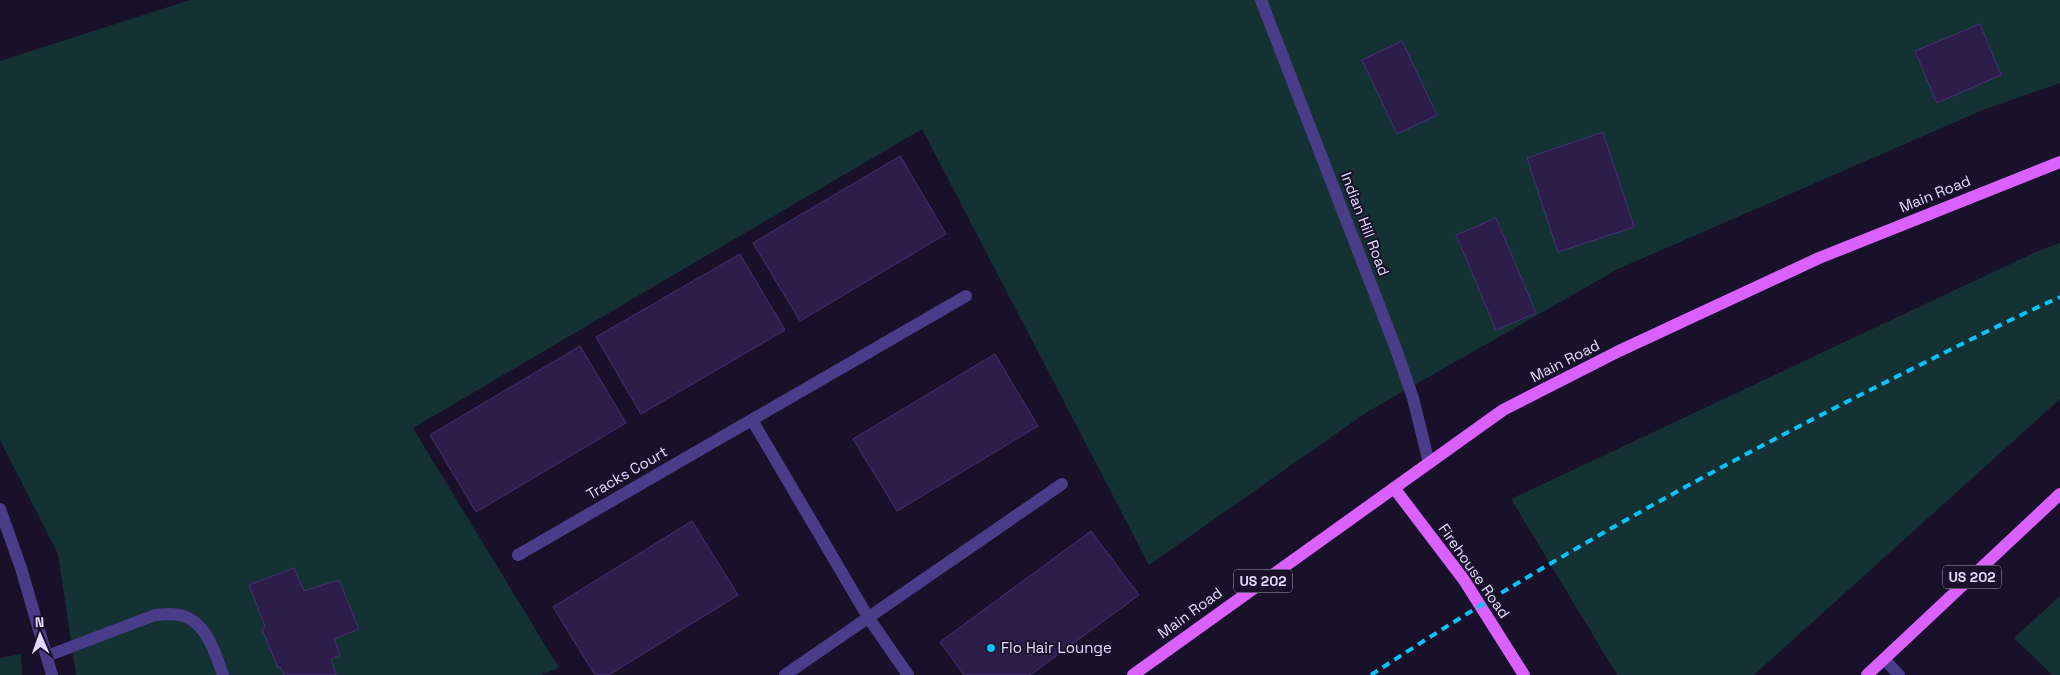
<svg xmlns="http://www.w3.org/2000/svg" width="2060" height="675" font-family="'Space Grotesk',sans-serif">
<style>
.green{fill:#143134}
.building{fill:#2c1d4b;stroke:#472f77}
.lines{fill:none;stroke-linecap:round;stroke-linejoin:round}
.minor{stroke:#493c89;stroke-width:12}
.major{stroke:#da61ff;stroke-width:12}
.rail{stroke:#06c4ff;stroke-width:4;stroke-dasharray:8 6;stroke-linecap:butt}
.poi-dot{fill:#06c4ff;stroke:#19112a;stroke-width:2}
.labels{text-anchor:middle;stroke-width:4;stroke-linejoin:round;paint-order:stroke}
.shield{fill:#19112a;stroke:#a69ebf;stroke-width:1}
.shield-label{font-size:14px;font-weight:bold;fill:#e3daff}
.street-label{font-size:15px;fill:#e3daff;stroke:#19112a}
.poi-label{font-size:15px;fill:#e3daff;stroke:#19112a;text-anchor:start}
</style>
<rect width="100%" height="100%" fill="#19112a"/>
<g class="green">
<path d="M190,0H2060V83L1983,110L1618,269L1367,412L1149,565L922,129L413,428L559,668L541,675H76L58,554L0,440V61Z"/>
<path d="M2060,243V399L1754,675H1617L1511,499L2038,251Z"/>
<path d="M2060,596V675H2052L2014,638Z"/>
<path d="M21,654L22,675H0V658Z"/>
</g>
<g class="building">
<path d="M1980,24L2001,75L1937,103L1915,51Z"/>
<path d="M1402,41L1437,115L1397,134L1362,60Z"/>
<path d="M1603,132L1634,227L1558,252L1527,158Z"/>
<path d="M900,156L946,234L800,321L753,243Z"/>
<path d="M1496,218L1536,313L1496,330L1456,235Z"/>
<path d="M740,254L785,330L641,414L596,337Z"/>
<path d="M580,346L626,423L476,512L430,435Z"/>
<path d="M995,354L1038,426L897,511L853,439Z"/>
<path d="M692,521L738,595L609,675H595L553,607Z"/>
<path d="M1091,531L1139,595L1030,675H964L940,642Z"/>
<path d="M294,568L304,591L339,580L359,629L334,639L340,655L331,659L336,675H284L280,667L278,668L262,629L265,626L249,585Z"/>
</g>
<g class="lines">
<g class="minor">
<path d="M1261,0L1396,349L1413,398L1429,463"/>
<path d="M752,420L868,617L908,675"/>
<path d="M0,509L21,568L52,675"/>
<path d="M518,555L966,296"/>
<path d="M47,656L155,615C165,614 174,613 183,616C206,622 216,655 223,675"/>
<path d="M1884,659L1899,675"/>
<path d="M785,675L1062,484"/>
</g>
<g class="major">
<path d="M1394,488L1464,580L1524,675"/>
<path d="M1133,675L1503,410L1619,351L1819,258L2060,162"/>
<path d="M1867,675L2060,494"/>
</g>
<path class="rail" d="M1371,675C1537,566 1712,469 1890,380C1946,352 2002,323 2060,297"/>
</g>
<circle class="poi-dot" cx="991" cy="648" r="5"/>
<g class="labels">
<g class="shield">
<rect x="1943" y="565.5" width="58" height="23" rx="4"/>
<rect x="1234" y="569.5" width="58" height="23" rx="4"/>
</g>
<g class="shield-label">
<text x="1972" y="582">US 202</text>
<text x="1263" y="586">US 202</text>
</g>
<g class="street-label">
<text transform="translate(1935 194) rotate(-22)" y="5">Main Road</text>
<text transform="translate(1365 224) rotate(69)" y="5">Indian Hill Road</text>
<text transform="translate(1565 361) rotate(-27)" y="5">Main Road</text>
<text transform="translate(627 473) rotate(-30)" y="5">Tracks Court</text>
<text transform="translate(1474 571) rotate(55)" y="5">Firehouse Road</text>
<text transform="translate(1190 613) rotate(-36)" y="5">Main Road</text>
</g>
<g class="poi-label">
<text x="1001" y="653">Flo Hair Lounge</text>
</g>
</g>
<g transform="translate(40 635) rotate(358)" stroke="#19112a" stroke-width="4" paint-order="stroke">
<path d="M0-4L9 19L0 12L-9 19Z" fill="#e3daff"/>
<text y="-8" font-size="14" font-weight="bold" text-anchor="middle" fill="#e3daff">N</text>
</g>
</svg>
